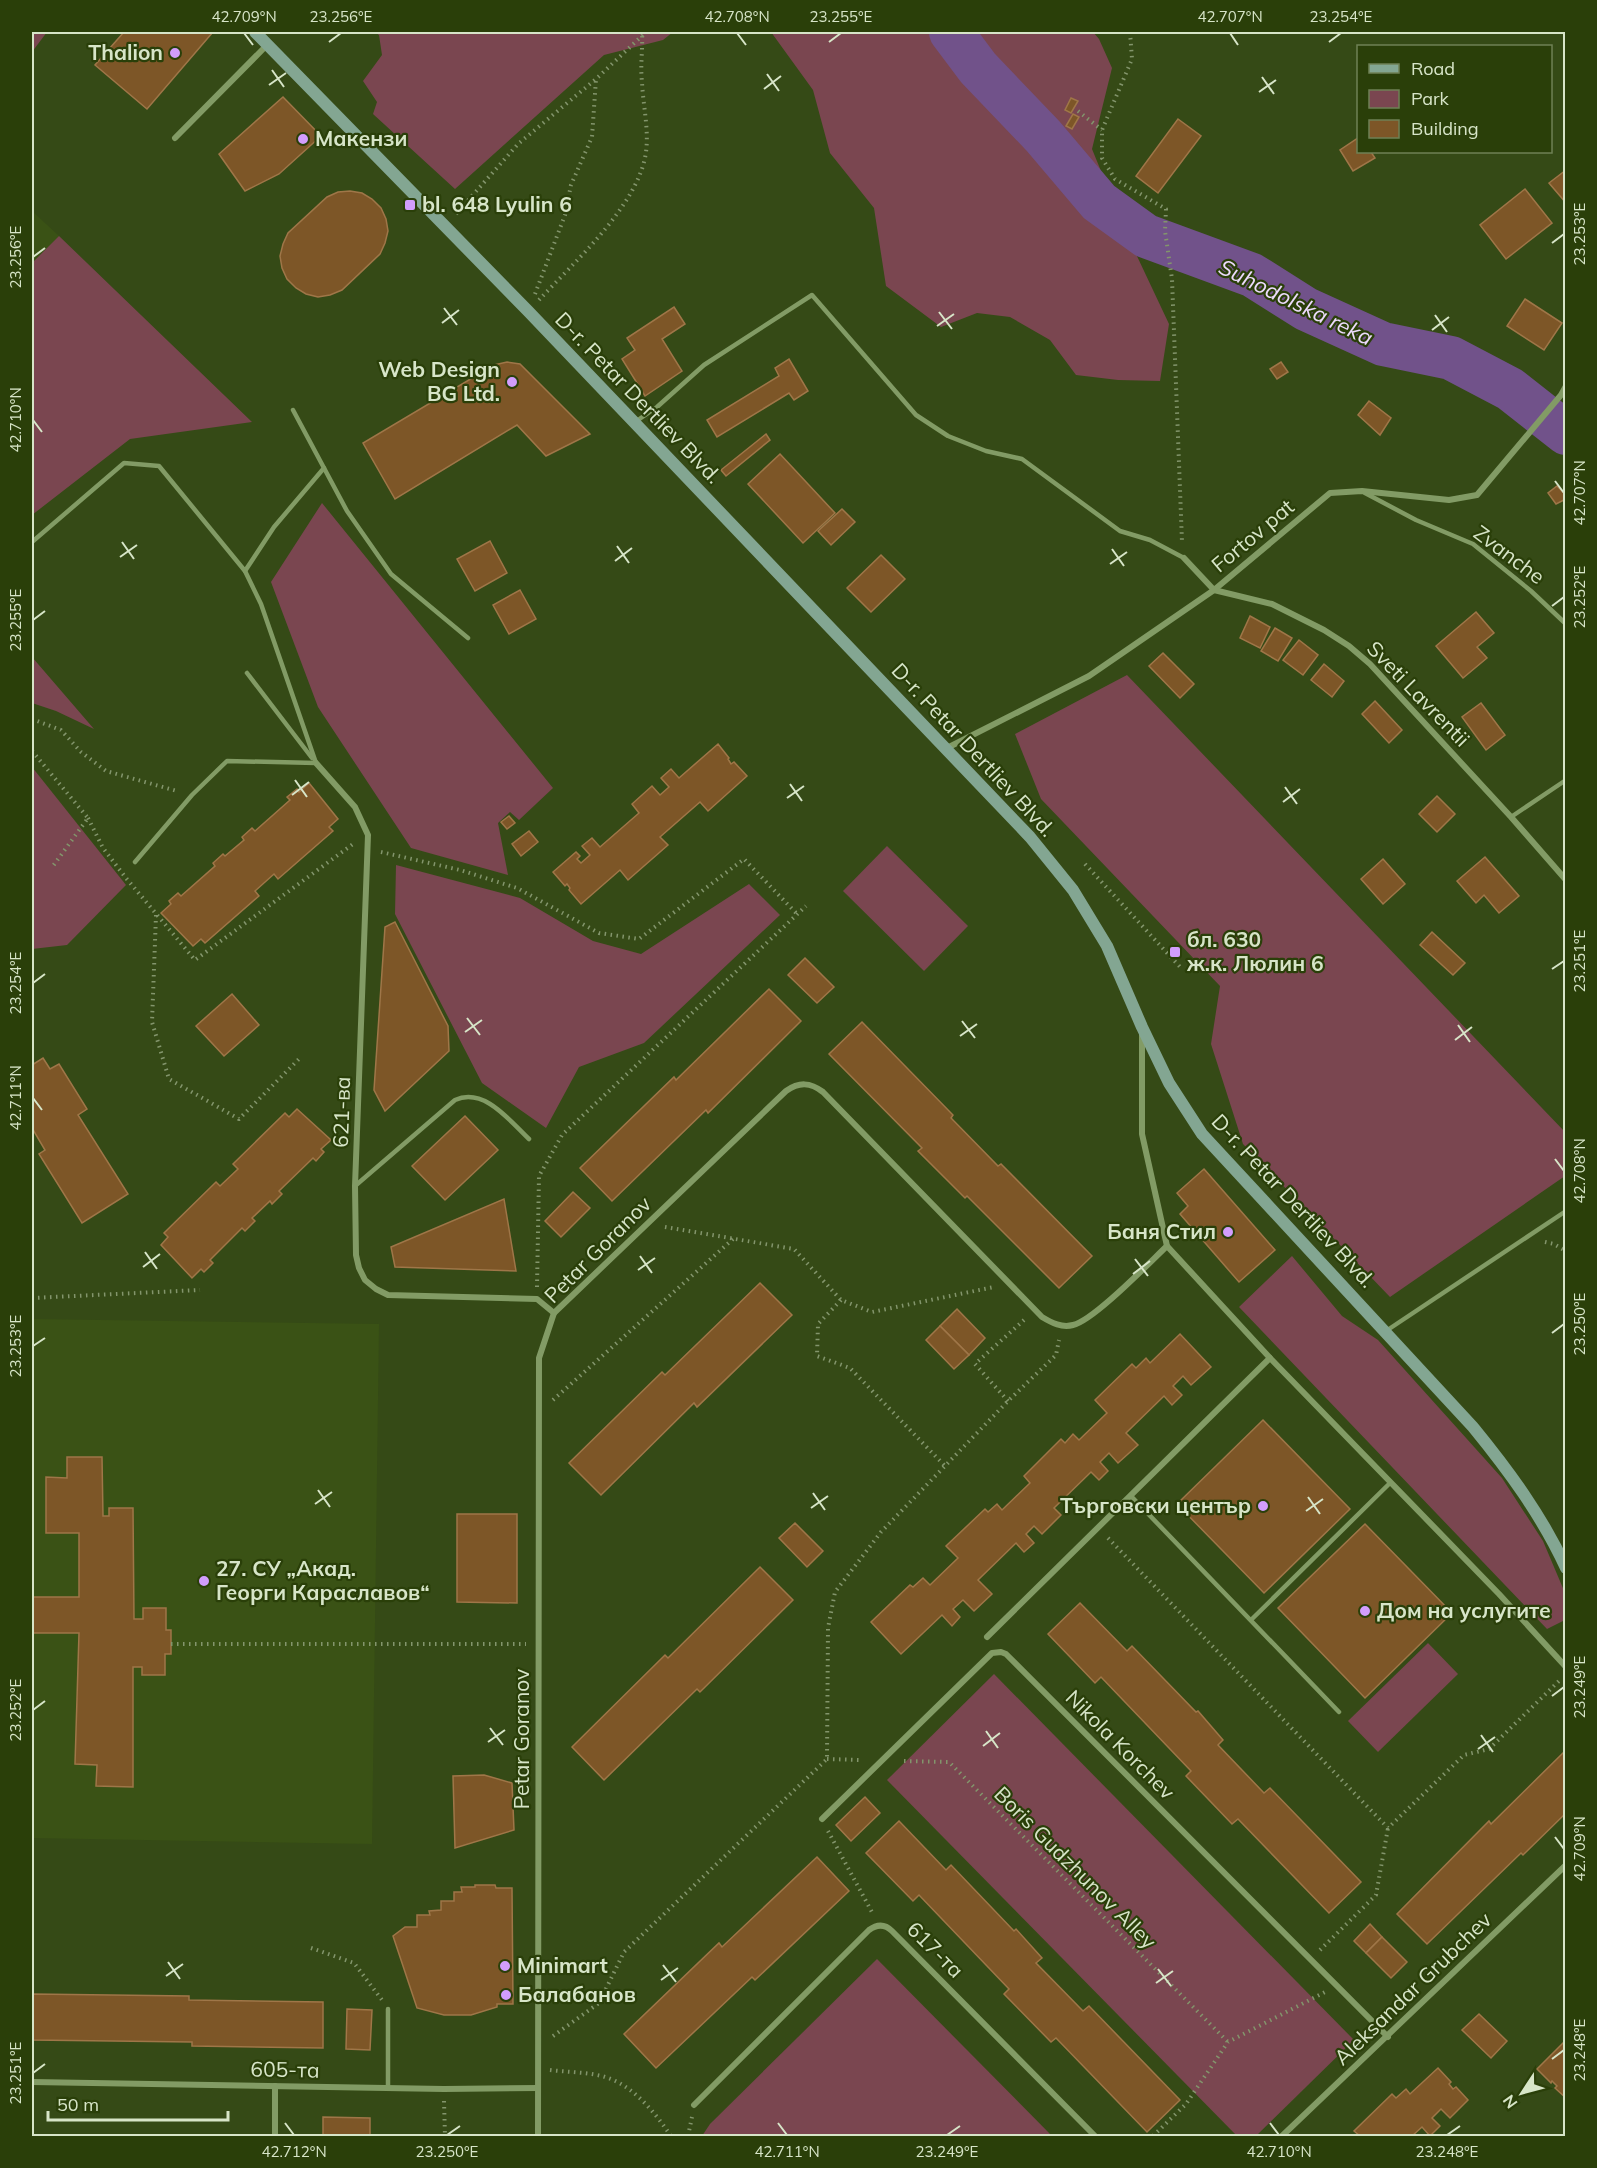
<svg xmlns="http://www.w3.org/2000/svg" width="1597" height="2168" font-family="Mulish,sans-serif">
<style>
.built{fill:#3a5215}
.green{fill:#7a4650}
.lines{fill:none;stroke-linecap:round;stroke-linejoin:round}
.river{stroke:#71528a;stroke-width:44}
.building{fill:#7d5627;stroke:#9f7648;stroke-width:1.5}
.path{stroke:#83956c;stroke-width:4;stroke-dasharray:1.5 4.5;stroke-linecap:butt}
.lane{stroke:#829b65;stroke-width:4.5}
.street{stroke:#829b65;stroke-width:6}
.secondary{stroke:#83a692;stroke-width:12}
.ticks{fill:none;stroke:#d7e5c8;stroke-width:2}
.poi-dot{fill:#d29dfd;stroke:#2a3f09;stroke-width:2}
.labels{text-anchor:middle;stroke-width:4.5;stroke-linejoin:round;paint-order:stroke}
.poi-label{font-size:21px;font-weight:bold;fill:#d7e5c8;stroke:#2a3f09;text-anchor:start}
.street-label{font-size:21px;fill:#d7e5c8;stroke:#2a3f09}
.water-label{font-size:22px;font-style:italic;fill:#eddbfd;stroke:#2a3f09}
.neatline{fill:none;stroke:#d7e5c8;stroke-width:2}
.ticks-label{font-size:15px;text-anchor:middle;fill:#d7e5c8}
</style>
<rect width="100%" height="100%" fill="#354a16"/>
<g class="built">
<path d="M32,211L59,236L32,263Z"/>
<path d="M32,1319L379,1324L372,1844L32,1838Z"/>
</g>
<g class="green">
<path d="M32,32H47L32,52Z"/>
<path d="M375,32H673L663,40L604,55L455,189L373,114L377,102L363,81L382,55L379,35Z"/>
<path d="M771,32H1093L1099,39L1112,68L1092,149L1128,237L1169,324L1160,381L1118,380L1076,375L1050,340L1010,317L977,313L941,327L886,286L874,208L830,153L813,90Z"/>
<path d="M59,236L252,422L130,439L32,515V263Z"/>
<path d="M322,503L553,788L519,820L510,812L498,823L508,875L411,848L318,707L271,582Z"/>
<path d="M32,657L94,729L56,711L32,703Z"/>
<path d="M1127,675L1565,1132V1176L1390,1297L1243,1144L1211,1044L1220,986L1041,799L1015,734Z"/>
<path d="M32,767L126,885L67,945L32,949Z"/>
<path d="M887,846L968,926L924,971L843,891Z"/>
<path d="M396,865L520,898L593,941L641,954L749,884L780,915L644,1043L579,1067L546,1128L482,1083L395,914Z"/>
<path d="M1292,1256L1342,1316L1378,1340L1502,1478L1543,1541L1565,1593V1620L1547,1629L1239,1307Z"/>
<path d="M1428,1643L1458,1674L1378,1752L1348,1721Z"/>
<path d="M994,1674L1354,2040L1256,2136H1237L887,1780Z"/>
<path d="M877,1959L1052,2136H702L710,2124Z"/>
</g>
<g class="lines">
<path class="river" d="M951,32L978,68L1043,136L1099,202L1146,236L1252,275L1306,309L1383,344L1451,358L1510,389L1566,433"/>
</g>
<g class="building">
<path d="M124,32H213L147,109L95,65Z"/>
<path d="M283,97L321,136L279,174L245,191L219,154Z"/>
<path d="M1071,98L1078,101L1071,113L1065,110Z"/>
<path d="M1073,114L1079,117L1072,129L1066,126Z"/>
<path d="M1178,119L1201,136L1158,193L1136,176Z"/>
<path d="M1358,138V152H1371L1375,158L1353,171L1340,150Z"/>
<path d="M1566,170V203L1549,183Z"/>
<path d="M1525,189L1552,223L1506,259L1480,225Z"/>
<path d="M350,191L362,193L372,199L381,208L386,219L388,231L385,243L380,254L342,290L330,295L318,297L306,294L296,288L287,279L282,268L280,256L283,244L288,233L327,197L338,192Z"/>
<path d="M1525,299L1562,323L1544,350L1507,326Z"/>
<path d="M674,307L685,324L662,339L682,371L645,396L622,359L635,350L627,338Z"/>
<path d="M789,359L808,391L794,400L789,393L717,437L707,420L779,376L775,368Z"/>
<path d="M507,362L520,364L590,434L546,456L517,425L395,499L363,443L494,365Z"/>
<path d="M1281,362L1288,372L1277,379L1270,369Z"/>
<path d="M1369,401L1391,418L1380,435L1358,415Z"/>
<path d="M766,434L770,440L726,476L721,470Z"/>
<path d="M780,454L835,513L803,543L748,484Z"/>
<path d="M1557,486L1566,495V499L1556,504L1548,493Z"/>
<path d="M842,509L855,522L831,545L818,531Z"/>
<path d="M490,541L507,573L475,591L457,559Z"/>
<path d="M881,555L905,579L871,612L847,588Z"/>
<path d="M520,590L536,619L509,634L493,605Z"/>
<path d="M1476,612L1494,633L1477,647L1487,658L1463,678L1436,646Z"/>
<path d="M1250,616L1270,627L1260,648L1240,638Z"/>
<path d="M1275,628L1292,638L1278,661L1261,651Z"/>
<path d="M1299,640L1318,655L1303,675L1283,660Z"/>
<path d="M1163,653L1194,684L1180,698L1149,666Z"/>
<path d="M1324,664L1344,681L1332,697L1311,680Z"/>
<path d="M1375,701L1402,730L1389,743L1362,714Z"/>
<path d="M1481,703L1505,735L1486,750L1462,717Z"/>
<path d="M718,744L729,758L728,759L731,764L734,762L747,776L708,811L700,802L660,837L668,845L628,880L620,870L581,904L569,890L570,888L567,884L565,886L553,872L576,852L580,856L577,859L581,863L590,855L582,846L592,838L600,847L639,813L632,804L652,786L660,795L669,787L661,778L671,769L679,778Z"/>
<path d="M309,783L338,819L329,827L333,831L278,879L274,874L255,891L259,896L205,943L201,939L193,946L161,913L171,904L169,901L178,893L181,896L215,866L213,863L223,854L225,856L244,840L242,837L252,828L255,831L290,800L287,797L297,789L299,792Z"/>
<path d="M1437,796L1455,814L1437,832L1419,814Z"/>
<path d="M509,816L515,823L507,829L501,822Z"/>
<path d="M529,831L538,842L521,856L512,844Z"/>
<path d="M1485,857L1519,896L1499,913L1484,895L1476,903L1457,881Z"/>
<path d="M1383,859L1405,884L1383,904L1361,879Z"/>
<path d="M395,922L448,1026L449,1051L385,1111L374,1090L385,927Z"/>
<path d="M1432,932L1465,963L1453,975L1420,945Z"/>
<path d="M805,958L834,987L817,1003L788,975Z"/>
<path d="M769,989L801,1021L708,1113L706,1110L612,1201L580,1168L674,1077L676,1080Z"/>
<path d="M232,994L259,1025L224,1056L196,1026Z"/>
<path d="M862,1022L953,1115L951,1118L998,1166L1001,1164L1092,1256L1059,1288L967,1196L965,1198L918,1151L922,1148L829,1054Z"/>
<path d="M43,1058L50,1069L59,1064L87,1109L78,1115L128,1194L82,1223L39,1154L45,1150L32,1128V1065Z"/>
<path d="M297,1109L331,1140L321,1149L324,1152L316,1161L313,1158L279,1191L282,1194L272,1204L270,1201L252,1218L255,1221L245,1231L242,1228L210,1260L213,1263L204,1272L201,1269L192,1278L161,1245L168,1237L164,1233L216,1182L220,1186L238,1169L233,1164L285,1113L289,1117Z"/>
<path d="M465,1116L498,1150L445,1200L412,1166Z"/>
<path d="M1204,1169L1275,1250L1239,1282L1180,1214L1188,1206L1177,1193Z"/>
<path d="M573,1192L590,1208L561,1237L545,1221Z"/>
<path d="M504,1199L516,1271L395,1267L391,1247Z"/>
<path d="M760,1283L792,1315L697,1407L694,1403L601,1495L569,1463L662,1372L665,1375Z"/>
<path d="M957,1309L985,1338L969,1355L940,1326Z"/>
<path d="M940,1326L969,1355L954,1369L926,1340Z"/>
<path d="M1180,1334L1211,1367L1191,1385L1183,1376L1173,1386L1182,1395L1172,1405L1164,1396L1126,1433L1138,1445L1118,1463L1109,1453L1100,1462L1108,1471L1099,1480L1091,1472L1054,1508L1061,1515L1042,1534L1034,1526L1026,1534L1034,1543L1024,1552L1016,1543L978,1580L992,1594L974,1611L963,1600L953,1609L960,1617L952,1626L942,1615L901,1654L871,1622L910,1585L913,1587L923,1578L930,1585L958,1558L946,1546L985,1509L988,1512L997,1504L1002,1510L1030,1483L1024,1476L1061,1439L1065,1443L1073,1434L1079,1440L1107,1413L1095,1400L1132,1364L1136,1368L1146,1358L1150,1363Z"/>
<path d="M1263,1420L1350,1509L1264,1593L1177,1504Z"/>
<path d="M67,1457H102L103,1516H109V1508H133L134,1619H143V1608H166V1630H171V1654H165V1675H142V1667H133V1787L96,1786L97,1765L75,1764L79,1633H32V1597H79V1533H46V1477L67,1478Z"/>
<path d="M457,1514H517V1603L457,1602Z"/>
<path d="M795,1523L823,1551L807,1567L779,1538Z"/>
<path d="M1365,1524L1452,1613L1365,1698L1278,1608Z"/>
<path d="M760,1567L793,1600L700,1692L697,1689L604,1780L572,1747L665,1655L668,1658Z"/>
<path d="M1080,1603L1127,1651L1132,1646L1196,1712L1198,1711L1223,1740L1218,1745L1264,1793L1270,1788L1361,1882L1329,1913L1238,1819L1232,1824L1186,1776L1191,1771L1101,1677L1095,1683L1048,1634Z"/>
<path d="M1566,1750V1813L1523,1855L1521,1853L1427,1944L1397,1914L1489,1821L1491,1824Z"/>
<path d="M484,1775L512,1783L514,1830L455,1848L453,1776Z"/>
<path d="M865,1797L880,1813L851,1841L836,1825Z"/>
<path d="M899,1821L946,1870L951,1865L1014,1931L1016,1929L1042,1958L1036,1963L1083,2011L1089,2006L1180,2100L1147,2132L1056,2038L1051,2042L1004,1994L1009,1989L919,1895L913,1901L866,1853Z"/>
<path d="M817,1857L849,1891L755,1980L752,1977L656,2068L624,2034L719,1943L722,1947Z"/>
<path d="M475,1885H495L496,1888H512L513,2004H497V2007L471,2015H444L417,2008L393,1936L405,1927H417V1915H430L429,1911L441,1910V1901H454V1892H462L461,1887H475Z"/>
<path d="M1370,1924L1382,1937L1366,1953L1354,1941Z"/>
<path d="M1382,1937L1407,1962L1391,1978L1366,1953Z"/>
<path d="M32,1994L189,1996V2000L323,2002V2048L192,2046V2042L32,2040Z"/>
<path d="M347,2009L372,2010L370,2050L346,2049Z"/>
<path d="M1479,2014L1507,2041L1491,2058L1462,2030Z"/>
<path d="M1566,2040V2098L1555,2088L1557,2086L1552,2081L1551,2083L1537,2069Z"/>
<path d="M1438,2068L1451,2082L1449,2084L1453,2089L1456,2087L1468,2100L1450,2118L1441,2109L1432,2118L1440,2126L1430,2136L1422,2127L1412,2136H1360L1354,2131L1392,2094L1396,2098L1406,2089L1410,2094Z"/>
<path d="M323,2117L370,2118V2136H323Z"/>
</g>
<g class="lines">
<g class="path">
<path d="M1130,32L1132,59L1102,130V158L1115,179L1166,209L1165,231L1172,279L1182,542"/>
<path d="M1078,111L1102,130"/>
<path d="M456,214L518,144L596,79L646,32"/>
<path d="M535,294L565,215L571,185L592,137L596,79"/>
<path d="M539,300C574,262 639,205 646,152C649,129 643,105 642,82C640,66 643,48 642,32"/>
<path d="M32,719L61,730L81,752L106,771L177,791"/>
<path d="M32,751L88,818L53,866"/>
<path d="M88,818L103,848L126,878L195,960L353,844"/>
<path d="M381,852L460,870L517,888L599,933L639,939L744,859L797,914"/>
<path d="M1085,864L1181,968"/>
<path d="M156,915L152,1022L169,1079L239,1119L299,1059"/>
<path d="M665,1227L794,1249L841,1300L872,1312L994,1287"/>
<path d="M1545,1242L1554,1244L1566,1251"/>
<path d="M537,1287L539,1176L562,1135L806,906"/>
<path d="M32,1298L200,1290"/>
<path d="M841,1300L818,1324L817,1356L850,1368L945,1466"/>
<path d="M553,1400L733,1239"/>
<path d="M1008,1401L975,1364L1024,1320"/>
<path d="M1108,1538L1388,1828L1464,1755L1489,1749L1561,1679"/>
<path d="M171,1644H526"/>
<path d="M827,1759L860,1760"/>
<path d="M904,1761L949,1762L1228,2042"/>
<path d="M828,1831L873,1914"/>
<path d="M311,1948L354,1963L382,2000"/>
<path d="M1320,1950L1376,1895L1388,1828"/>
<path d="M553,2036L599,2003L624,1952L827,1759L828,1628L835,1592L881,1532L1008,1401L1056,1355L1059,1340"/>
<path d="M550,2070C566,2072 582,2072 597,2075C630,2081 653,2110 671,2136"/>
<path d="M444,2101L445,2136"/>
<path d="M688,2136L692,2117"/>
<path d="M1153,2136L1186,2104L1228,2042L1325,1992"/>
</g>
<g class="lane">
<path d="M635,422L657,407L704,365L812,295L916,415L948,436L986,451L1022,459L1120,531L1150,540L1184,558"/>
<path d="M324,468L347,511L391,574L468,638"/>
<path d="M1365,493L1416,520L1473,544L1531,591L1566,624"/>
<path d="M32,542L124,463L159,466L245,571L274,527L324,468L293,410"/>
<path d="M247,673L312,758"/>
<path d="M1511,817L1566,780"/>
<path d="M135,862L192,795L227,761L316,763L261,604L245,571"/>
<path d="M355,1186L455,1100C484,1087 509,1120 529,1139"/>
<path d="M1386,1331L1566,1211"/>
<path d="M1131,1496L1339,1712"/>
<path d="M1251,1620L1390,1483"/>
<path d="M388,2009V2088"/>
</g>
<g class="street">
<path d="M175,138L267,45"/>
<path d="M1184,558L1214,590L1272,604L1324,630L1349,646L1370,664L1511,817L1566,880"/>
<path d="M947,748L1089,676L1214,590L1330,493L1362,491L1449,500L1477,495L1561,395L1566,386"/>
<path d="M316,763L355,807L368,835L355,1186L356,1255L359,1268L365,1280L376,1289L388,1295L537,1299L554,1313"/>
<path d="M1142,1034V1134L1167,1246L1270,1358L1499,1594L1566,1667"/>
<path d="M987,1637L1270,1358"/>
<path d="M822,1819L992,1653L1001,1652L1006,1654L1388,2037"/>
<path d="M32,2082L444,2089L538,2088"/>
<path d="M694,2105L869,1930C877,1924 885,1924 892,1931L1095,2136"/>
<path d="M275,2136V2086"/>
<path d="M538,2136L539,1358L554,1313L786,1091C799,1082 810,1082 823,1092L1042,1317C1052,1323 1062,1328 1073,1325C1093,1321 1149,1263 1167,1246"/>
<path d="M1282,2136L1566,1865"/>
</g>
<path class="secondary" d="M255,32L528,311L1030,837L1073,890L1107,946L1142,1027L1169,1083L1202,1134L1473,1427C1509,1471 1542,1516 1566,1568"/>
</g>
<path class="ticks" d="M244,33L253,45M737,33L746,45M1230,33L1238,45M329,42L341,33M829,42L841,33M1329,42L1341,33M272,70L284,87M767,74L779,91M1262,77L1274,94M269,85L286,73M764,89L781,76M1259,92L1276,80M1552,243L1564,234M33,257L45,248M444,308L457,325M939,312L952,329M1435,315L1447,332M442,323L459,310M937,326L954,314M1432,330L1449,317M33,420L42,432M1555,481L1564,493M122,542L134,559M617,546L629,563M1112,549L1124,566M120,557L137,545M615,561L632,548M1110,564L1127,552M1552,606L1564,597M33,620L45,611M295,780L307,797M790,784L802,801M1285,787L1297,804M292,795L309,782M787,798L804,786M1283,802L1300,789M1552,969L1564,961M33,983L45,974M467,1018L480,1035M962,1021L975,1038M1458,1025L1470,1042M465,1032L482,1020M960,1036L977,1024M1455,1040L1472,1027M33,1098L42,1110M1555,1159L1564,1171M145,1252L157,1269M640,1256L652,1273M1135,1259L1148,1276M143,1267L160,1254M638,1270L655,1258M1133,1274L1150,1261M1552,1333L1564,1324M33,1346L45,1338M318,1490L330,1507M813,1493L825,1510M1308,1497L1320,1514M315,1504L332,1492M811,1508L828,1496M1306,1511L1323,1499M1552,1696L1564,1687M33,1710L45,1701M490,1728L503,1745M986,1731L998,1748M1481,1735L1493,1752M488,1742L505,1730M983,1746L1000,1733M1478,1749L1495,1737M1555,1837L1564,1849M168,1962L180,1979M663,1965L676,1982M1158,1969L1171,1986M166,1976L183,1964M661,1980L678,1968M1156,1983L1173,1971M1552,2059L1564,2050M33,2073L45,2064M285,2123L294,2135M778,2123L787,2135M1270,2123L1279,2135M447,2135L460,2126M947,2135L960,2126M1447,2135L1460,2126"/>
<g class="poi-dot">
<circle cx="175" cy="53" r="6"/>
<circle cx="303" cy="139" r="6"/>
<rect x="404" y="199" width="12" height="12" rx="3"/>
<circle cx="512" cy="382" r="6"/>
<rect x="1169" y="946" width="12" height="12" rx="3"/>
<circle cx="1228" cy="1232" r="6"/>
<circle cx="1263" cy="1506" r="6"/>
<circle cx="204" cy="1581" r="6"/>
<circle cx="1365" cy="1611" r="6"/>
<circle cx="505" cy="1966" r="6"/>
<circle cx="506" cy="1995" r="6"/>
</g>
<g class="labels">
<g class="poi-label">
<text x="163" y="60" text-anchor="end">Thalion</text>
<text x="315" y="146">Макензи</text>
<text x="422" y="212">bl. 648 Lyulin 6</text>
<text x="500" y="377" text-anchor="end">Web Design<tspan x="500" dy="24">BG Ltd.</tspan></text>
<text x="1187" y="947">бл. 630<tspan x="1187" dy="24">ж.к. Люлин 6</tspan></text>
<text x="1216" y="1239" text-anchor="end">Баня Стил</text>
<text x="1251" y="1513" text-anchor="end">Търговски център</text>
<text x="216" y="1576">27. СУ „Акад.<tspan x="216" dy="24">Георги Караславов“</tspan></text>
<text x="1377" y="1618">Дом на услугите</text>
<text x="517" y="1973">Minimart</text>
<text x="518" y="2002">Балабанов</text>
</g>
<g class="street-label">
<text transform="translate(638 398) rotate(46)" y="7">D-r. Petar Dertliev Blvd.</text>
<text transform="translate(1253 536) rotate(-40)" y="7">Fortov pat</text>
<text transform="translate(1509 555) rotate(37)" y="7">Zvanche</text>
<text transform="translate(1418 694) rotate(46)" y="7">Sveti Lavrentii</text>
<text transform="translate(973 750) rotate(47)" y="7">D-r. Petar Dertliev Blvd.</text>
<text transform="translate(342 1112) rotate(-88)" y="7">621-ва</text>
<text transform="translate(1293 1201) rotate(47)" y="7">D-r. Petar Dertliev Blvd.</text>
<text transform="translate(598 1250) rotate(-45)" y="7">Petar Goranov</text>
<text transform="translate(522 1739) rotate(-90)" y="7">Petar Goranov</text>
<text transform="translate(1120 1745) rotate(45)" y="7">Nikola Korchev</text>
<text transform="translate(1075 1868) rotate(45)" y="7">Boris Gudzhunov Alley</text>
<text transform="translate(935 1950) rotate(45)" y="7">617-та</text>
<text transform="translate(1413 1989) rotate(-44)" y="7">Aleksandar Grubchev</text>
<text transform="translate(285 2070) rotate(1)" y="7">605-та</text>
</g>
<g class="water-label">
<text transform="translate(1296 302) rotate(26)" y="8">Suhodolska reka</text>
</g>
</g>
<rect width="1597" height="2168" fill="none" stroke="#2a3f09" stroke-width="66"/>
<rect x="1357" y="45" width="195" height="108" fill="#2a3f09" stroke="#6f8155" stroke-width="1.5"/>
<rect x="1369" y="64" width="30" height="9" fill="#83a692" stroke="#6f8155" stroke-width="1.5"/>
<text x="1411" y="75" font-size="18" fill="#d7e5c8">Road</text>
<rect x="1369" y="90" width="30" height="18" fill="#7a4650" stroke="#6f8155" stroke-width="1.5"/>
<text x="1411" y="105" font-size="18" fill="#d7e5c8">Park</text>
<rect x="1369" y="120" width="30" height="18" fill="#7d5627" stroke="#6f8155" stroke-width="1.5"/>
<text x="1411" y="135" font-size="18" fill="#d7e5c8">Building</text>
<g transform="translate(1522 2093) rotate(234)" stroke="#2a3f09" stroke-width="4.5" paint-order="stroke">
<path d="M0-4.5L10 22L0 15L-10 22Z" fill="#d7e5c8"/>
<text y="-9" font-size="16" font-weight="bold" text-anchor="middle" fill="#d7e5c8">N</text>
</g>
<path d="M48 2111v9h180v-9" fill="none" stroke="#d7e5c8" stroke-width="3"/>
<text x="57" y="2111" font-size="18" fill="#d7e5c8" stroke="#2a3f09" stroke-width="4.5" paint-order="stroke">50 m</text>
<rect x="33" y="33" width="1531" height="2102" class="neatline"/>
<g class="ticks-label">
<text x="244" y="22">42.709°N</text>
<text x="341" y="22">23.256°E</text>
<text x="737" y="22">42.708°N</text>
<text x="841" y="22">23.255°E</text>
<text x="1230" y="22">42.707°N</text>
<text x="1341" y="22">23.254°E</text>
<text transform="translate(1580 234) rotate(-90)" y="5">23.253°E</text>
<text transform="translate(16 257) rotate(-90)" y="5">23.256°E</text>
<text transform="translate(16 420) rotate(-90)" y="5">42.710°N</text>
<text transform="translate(1580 493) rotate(-90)" y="5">42.707°N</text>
<text transform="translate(1580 597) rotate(-90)" y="5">23.252°E</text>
<text transform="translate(16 620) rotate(-90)" y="5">23.255°E</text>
<text transform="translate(1580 961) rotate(-90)" y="5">23.251°E</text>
<text transform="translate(16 983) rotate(-90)" y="5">23.254°E</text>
<text transform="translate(16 1098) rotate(-90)" y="5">42.711°N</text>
<text transform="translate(1580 1171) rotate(-90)" y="5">42.708°N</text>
<text transform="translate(1580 1324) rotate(-90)" y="5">23.250°E</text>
<text transform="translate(16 1346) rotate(-90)" y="5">23.253°E</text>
<text transform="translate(1580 1687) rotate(-90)" y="5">23.249°E</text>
<text transform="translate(16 1710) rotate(-90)" y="5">23.252°E</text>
<text transform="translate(1580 1849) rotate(-90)" y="5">42.709°N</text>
<text transform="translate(1580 2050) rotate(-90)" y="5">23.248°E</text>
<text transform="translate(16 2073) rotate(-90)" y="5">23.251°E</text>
<text x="294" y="2157">42.712°N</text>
<text x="447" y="2157">23.250°E</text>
<text x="787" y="2157">42.711°N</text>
<text x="947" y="2157">23.249°E</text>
<text x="1279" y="2157">42.710°N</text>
<text x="1447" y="2157">23.248°E</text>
</g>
</svg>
